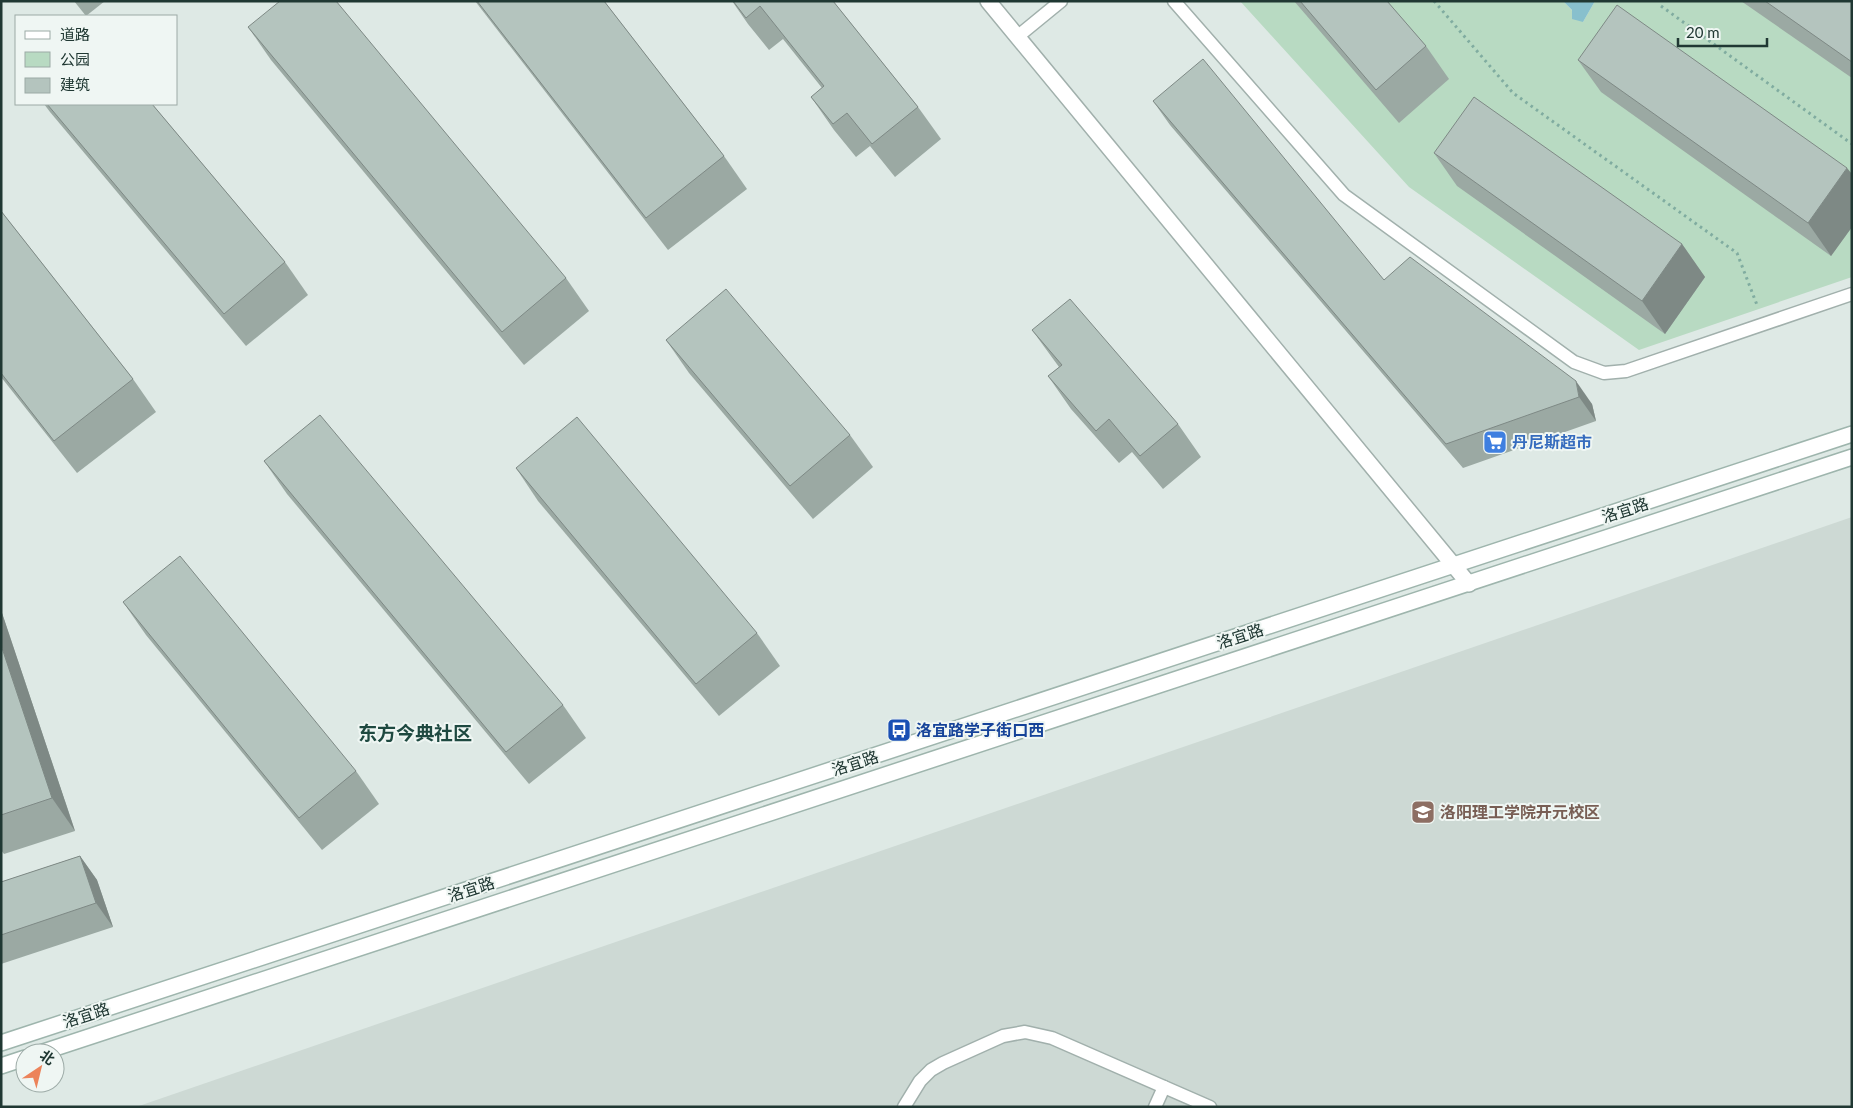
<svg xmlns="http://www.w3.org/2000/svg" width="1853" height="1108" font-family="Lato,'Noto Sans SC',sans-serif">
<style>
.built{fill:#cdd9d4}
.green{fill:#b8dac2}
.water{fill:#88c0cd}
.lines{fill:none;stroke-linecap:round;stroke-linejoin:round}
.lane-casing{stroke:#a1b0ac;stroke-width:15}
.street-casing{stroke:#a1b0ac;stroke-width:18}
.secondary-casing{stroke:#9eb5ad;stroke-width:18}
.path{stroke:#80aca0;stroke-width:3;stroke-dasharray:2.5 4;stroke-linecap:butt}
.lane{stroke:#fff;stroke-width:12}
.street{stroke:#fff;stroke-width:15}
.secondary{stroke:#fff;stroke-width:15}
.wall{fill:#9ba9a3}
.shaded-wall{fill:#7e8985}
.building{fill:#b4c4be;stroke:#7e8985}
.labels{text-anchor:middle;stroke-width:4;stroke-linejoin:round;paint-order:stroke}
.shop-label{font-size:16px;font-weight:bold;fill:#366cbe;stroke:#eff6f3;text-anchor:start}
.street-label{font-size:16px;fill:#203833;stroke:#eff6f3}
.transit-label{font-size:16px;font-weight:bold;fill:#164399;stroke:#eff6f3;text-anchor:start}
.education-label{font-size:16px;font-weight:bold;fill:#785e54;stroke:#eff6f3;text-anchor:start}
.quarter-label{font-size:19px;font-weight:bold;fill:#1e4940;stroke:#eff6f3}
</style>
<rect width="100%" height="100%" fill="#dee9e5"/>
<path class="built" d="M1852,517V1107H136Z"/>
<path class="green" d="M1240,1H1563L1583,22L1595,1H1852V277L1639,350L1409,187Z"/>
<path class="water" d="M1563,1H1595L1583,22L1572,19V10Z"/>
<g class="lines">
<g class="lane-casing">
<g id="lane">
<path d="M1174,1L1344,195L1574,362L1604,373L1626,371L1852,294"/>
<path d="M1017,37L1061,1"/>
<path d="M904,1107L920,1081L931,1070L943,1063L1003,1036L1025,1032L1052,1038L1210,1107"/>
<path d="M1155,1107L1164,1087"/>
</g>
</g>
<g class="street-casing">
<path id="street" d="M988,1L1469,584"/>
</g>
<g class="secondary-casing">
<g id="secondary">
<path d="M1,1043L1852,434"/>
<path d="M40,1053L1852,457"/>
<path d="M1,1066L25,1058"/>
</g>
</g>
<g class="path">
<path d="M1434,1L1513,93L1737,253L1757,305"/>
<path d="M1661,6L1852,144"/>
</g>
<use href="#lane" class="lane"/>
<use href="#street" class="street"/>
<use href="#secondary" class="secondary"/>
</g>
<g class="wall">
<path d="M74,1H105L86,16Z"/>
<path d="M475,1H604L724,156L747,189L668,250Z"/>
<path d="M732,1H833L918,107L941,139L895,177L870,146L856,157L834,130L811,97L822,88L783,39L769,50L748,24Z"/>
<path d="M1294,1H1387L1426,46L1449,79L1399,123Z"/>
<path d="M1741,1H1852V78Z"/>
<path d="M248,27L566,278L589,311L524,365L271,60Z"/>
<path d="M1578,60L1852,174V227L1831,256L1601,92Z"/>
<path d="M1153,101L1384,280L1592,404L1596,421L1463,468L1170,125Z"/>
<path d="M44,104H152L285,262L308,295L246,346L50,112Z"/>
<path d="M1434,153L1682,244L1705,277L1665,334L1457,186Z"/>
<path d="M1,211L133,379L156,412L77,473L1,377Z"/>
<path d="M1032,330L1178,424L1201,457L1163,489L1132,452L1119,463L1071,409L1048,376L1059,367Z"/>
<path d="M666,340L850,435L873,467L813,519L689,373Z"/>
<path d="M264,461L563,705L586,738L529,784L287,494Z"/>
<path d="M516,468L757,633L780,666L719,716L538,501Z"/>
<path d="M123,602L356,771L379,804L322,850L146,635Z"/>
<path d="M1,610L75,831L4,854L1,850Z"/>
<path d="M80,856L97,880L113,927L1,964V882Z"/>
</g>
<g class="shaded-wall">
<path d="M1847,168L1852,174V227L1831,256L1808,223Z"/>
<path d="M1682,244L1705,277L1665,334L1642,301Z"/>
<path d="M1576,381L1592,404L1596,421L1579,397Z"/>
<path d="M1,610L75,831L52,798L1,645Z"/>
<path d="M80,856L97,880L113,927L96,903Z"/>
</g>
<g class="building">
<path d="M280,1H336L566,278L502,332L248,27Z"/>
<path d="M477,1H604L724,156L646,218Z"/>
<path d="M733,1H833L918,107L872,144L847,113L833,124L811,97L824,86L760,6L746,18Z"/>
<path d="M1300,1H1387L1426,46L1376,90Z"/>
<path d="M1765,1H1852V62Z"/>
<path d="M1617,5L1847,168L1808,223L1578,60Z"/>
<path d="M1203,59L1384,280L1410,257L1576,381L1579,397L1446,444L1153,101Z"/>
<path d="M1474,97L1682,244L1642,301L1434,153Z"/>
<path d="M47,104H152L285,262L224,314Z"/>
<path d="M1,211L133,379L54,441L1,373Z"/>
<path d="M726,289L850,435L790,486L666,340Z"/>
<path d="M1070,299L1178,424L1140,456L1109,419L1096,431L1048,376L1062,365L1032,330Z"/>
<path d="M320,415L563,705L506,752L264,461Z"/>
<path d="M577,417L757,633L696,684L516,468Z"/>
<path d="M180,556L356,771L299,818L123,602Z"/>
<path d="M1,645L52,798L1,815Z"/>
<path d="M80,856L96,903L1,935V882Z"/>
</g>
<defs>
<g id="supermarket-square" transform="scale(1.25)"><rect x="-9" y="-9" width="18" height="18" rx="4" fill="#3f7fe0" stroke="#eff6f3"/><path d="M-6-5.5h2.5l.6 2H6L4.5 2H-2.5L-4.4-4H-6ZM-1.5 3.2a1.3 1.3 0 1 0 .1 0ZM3 3.2a1.3 1.3 0 1 0 .1 0Z" fill="#fff"/></g>
<g id="bus-square" transform="scale(1.25)"><rect x="-9" y="-9" width="18" height="18" rx="4" fill="#1a4fb4" stroke="#eff6f3"/><path d="M-5-6H5V4H4V6H2V4H-2V6H-4V4H-5ZM-3.5-4V0h7V-4ZM-3.5 1.2v1.5H-2V1.2ZM2 1.2v1.5H3.5V1.2Z" fill="#fff"/></g>
<g id="university-square" transform="scale(1.25)"><rect x="-9" y="-9" width="18" height="18" rx="4" fill="#8d6e63" stroke="#eff6f3"/><path d="M0-5L7-2L0 1L-7-2ZM-4 1L0 2.5L4 1V4Q0 6-4 4Z" fill="#fff"/></g>
</defs>
<g fill-rule="evenodd">
<use href="#supermarket-square" x="1495" y="442"/>
<use href="#bus-square" x="899" y="730"/>
<use href="#university-square" x="1423" y="812"/>
</g>
<g class="labels">
<g class="shop-label">
<text x="1512" y="448">丹尼斯超市</text>
</g>
<g class="street-label">
<text transform="translate(1625 510) rotate(-18)" y="6">洛宜路</text>
<text transform="translate(1240 636) rotate(-18)" y="6">洛宜路</text>
<text transform="translate(855 763) rotate(-18)" y="6">洛宜路</text>
<text transform="translate(471 889) rotate(-18)" y="6">洛宜路</text>
<text transform="translate(86 1015) rotate(-18)" y="6">洛宜路</text>
</g>
<g class="transit-label">
<text x="916" y="736">洛宜路学子街口西</text>
</g>
<g class="education-label">
<text x="1440" y="818">洛阳理工学院开元校区</text>
</g>
<g class="quarter-label">
<text x="415" y="740">东方今典社区</text>
</g>
</g>
<rect width="1853" height="1108" fill="none" stroke="#203833" stroke-width="5"/>
<rect x="15" y="15" width="162" height="90" fill="#eff6f3" stroke="#9caaa6"/>
<rect x="25" y="31" width="25" height="8" fill="#ffffff" stroke="#9caaa6"/>
<text x="60" y="40" font-size="15" fill="#203833">道路</text>
<rect x="25" y="52" width="25" height="15" fill="#b8dac2" stroke="#9caaa6"/>
<text x="60" y="65" font-size="15" fill="#203833">公园</text>
<rect x="25" y="78" width="25" height="15" fill="#b4c4be" stroke="#9caaa6"/>
<text x="60" y="90" font-size="15" fill="#203833">建筑</text>
<g transform="translate(40 1068) rotate(35)"><circle r="24" fill="#eff6f3" stroke="#9caaa6"/>
<path d="M0-4L9 19L0 12L-9 19Z" fill="#ec835a"/>
<text y="-8" font-size="14" font-weight="bold" text-anchor="middle" fill="#203833">北</text>
</g>
<path d="M1678 38v8h89v-8" fill="none" stroke="#203833" stroke-width="2.5"/>
<text x="1686" y="38" font-size="15" fill="#203833" stroke="#eff6f3" stroke-width="4" paint-order="stroke">20 m</text>
</svg>
